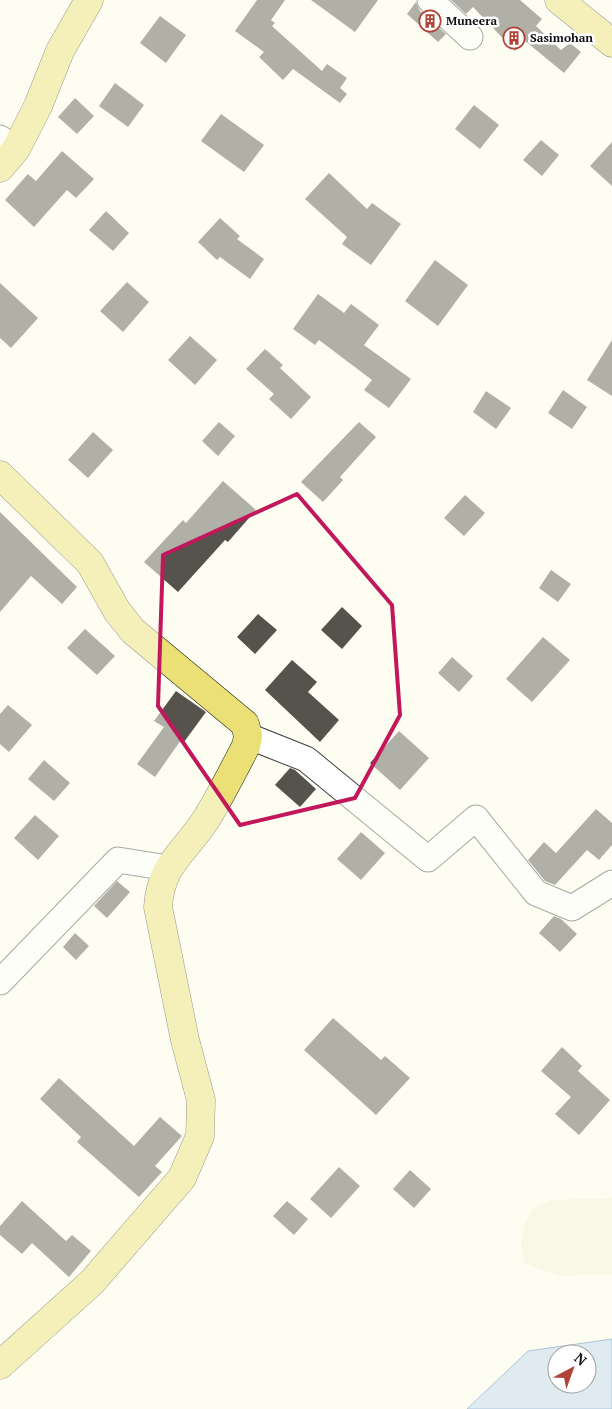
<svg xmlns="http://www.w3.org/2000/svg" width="612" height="1409" font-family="'PT Serif',serif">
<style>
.farmland{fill:#eff1d4}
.water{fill:#bcd4f0;stroke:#4b7ebf;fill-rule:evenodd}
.building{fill:#56524c}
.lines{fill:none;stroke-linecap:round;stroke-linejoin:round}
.minor-casing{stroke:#424242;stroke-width:27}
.major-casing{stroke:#202020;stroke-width:29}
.minor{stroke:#fff;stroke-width:25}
.major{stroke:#eae076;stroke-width:28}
.marked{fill:none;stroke:#c2185b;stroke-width:4;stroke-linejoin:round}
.labels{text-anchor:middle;stroke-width:5;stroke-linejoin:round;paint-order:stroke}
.poi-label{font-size:12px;font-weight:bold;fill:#0f0f0f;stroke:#fff;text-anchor:start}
</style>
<rect width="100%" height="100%" fill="#fefdf2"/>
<path class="farmland" d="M612,1198V1274L559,1276L524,1263L521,1244L524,1226L532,1209L550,1200Z"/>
<path class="water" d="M612,1339V1409H467L528,1351ZM557,1354H587V1384H557Z"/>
<g class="building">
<path d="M257,0H285L271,20L275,23L272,26L322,71L327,64L347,78L340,88L347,94L340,103L293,69L283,80L259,57L264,52L235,31Z"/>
<path d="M311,0H378L355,32Z"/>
<path d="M451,0H520L542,19L536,26L561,50L570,43L581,52L564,73L524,40L515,51L473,7L466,14Z"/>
<path d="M416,2L420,11L446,34L438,42L407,14Z"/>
<path d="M160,16L186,35L166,63L140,43Z"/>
<path d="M115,83L144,105L128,127L99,106Z"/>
<path d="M75,98L94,116L77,134L58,117Z"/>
<path d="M474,105L499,125L480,149L455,129Z"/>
<path d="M221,114L264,145L244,172L201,141Z"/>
<path d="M541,140L559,155L542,176L523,160Z"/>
<path d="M612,142V186L590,166Z"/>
<path d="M62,151L94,179L76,198L67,190L34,227L5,200L28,174L36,181Z"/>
<path d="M329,173L367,209L372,203L401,224L371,265L342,244L347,237L305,199Z"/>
<path d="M106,211L129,233L113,251L89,230Z"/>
<path d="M220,218L240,236L237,239L264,259L250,279L220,257L217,260L198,242Z"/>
<path d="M435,260L468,285L438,326L405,301Z"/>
<path d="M127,282L149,302L123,332L100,311Z"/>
<path d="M0,283L38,318L11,348L0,338Z"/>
<path d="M318,294L344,313L351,304L379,325L364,345L411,379L389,408L364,390L372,380L319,340L315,345L293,329Z"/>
<path d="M190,336L217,360L195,385L168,360Z"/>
<path d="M612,340V396L587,380Z"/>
<path d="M265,349L283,365L280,368L311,397L291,419L269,399L274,394L246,369Z"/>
<path d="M563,390L587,407L572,429L548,413Z"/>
<path d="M486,391L511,408L496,429L473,412Z"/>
<path d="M219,422L235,436L218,456L202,441Z"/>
<path d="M359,422L376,437L340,477L343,480L323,502L301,482Z"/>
<path d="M93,432L113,450L88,478L68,460Z"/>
<path d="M223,481L256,510L228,542L225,540L178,592L144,562L183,520L186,523Z"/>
<path d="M465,495L485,513L464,536L444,518Z"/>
<path d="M0,512L77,587L62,604L31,576L0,612Z"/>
<path d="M551,570L571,584L558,602L539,588Z"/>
<path d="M342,607L362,626L342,649L321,630Z"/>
<path d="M258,614L277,630L255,654L237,637Z"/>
<path d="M85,629L115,656L97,675L67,648Z"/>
<path d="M543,637L570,660L532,702L506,679Z"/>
<path d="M452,657L473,676L459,692L438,673Z"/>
<path d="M292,660L317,682L308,692L339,720L320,742L265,690Z"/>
<path d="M176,691L206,712L184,742L181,740L155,777L137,764L164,727L154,721Z"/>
<path d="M8,705L32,725L9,752L0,744V714Z"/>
<path d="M399,731L429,758L400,790L370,763Z"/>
<path d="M44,760L70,783L54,801L28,779Z"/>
<path d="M290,768L295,770L316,789L300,807L275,785Z"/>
<path d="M596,809L612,823V845L599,860L587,850L555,885L545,881L528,860L544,842L556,853Z"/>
<path d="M35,815L59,836L38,860L14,838Z"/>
<path d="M361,832L385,853L361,880L337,859Z"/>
<path d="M117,881L130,892L107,918L94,906Z"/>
<path d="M554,916L561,919L577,934L560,952L539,933Z"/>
<path d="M75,933L89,946L76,960L63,947Z"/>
<path d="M333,1018L381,1060L385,1056L410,1078L376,1115L304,1050Z"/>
<path d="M562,1047L582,1066L578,1071L610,1100L579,1135L555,1114L571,1097L541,1071Z"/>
<path d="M59,1078L134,1146L160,1117L182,1136L155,1166L162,1172L139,1197L77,1142L81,1137L40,1099Z"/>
<path d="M339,1167L360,1186L331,1218L310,1199Z"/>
<path d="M410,1170L431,1189L414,1208L393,1189Z"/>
<path d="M22,1201L66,1241L72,1235L91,1251L69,1277L32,1243L22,1254L0,1235V1226Z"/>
<path d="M287,1201L308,1219L294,1235L273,1216Z"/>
</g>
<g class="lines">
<g class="minor-casing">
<g id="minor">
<path d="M430,0L470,37"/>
<path d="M0,138L16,149"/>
<path d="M248,736L306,759L428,859L476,818L536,893L572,908L612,883"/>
<path d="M0,982L118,860L168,868"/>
</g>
</g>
<g class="major-casing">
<g id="major">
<path d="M559,0L612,43"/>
<path d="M0,168L16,149L38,106L60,51L89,0"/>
<path d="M0,475L90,563L117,611L133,631L245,724L248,736L246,746C233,771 220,797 205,821C183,854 161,864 158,907L185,1040L201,1100L200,1136L182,1178L92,1282L0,1365"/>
</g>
</g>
<use href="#minor" class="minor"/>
<use href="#major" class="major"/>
</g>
<path d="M0 0H612V1409H0ZM297,494L392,605L400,715L355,798L240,825L158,706L163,555Z" fill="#fefdf2" fill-opacity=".55" fill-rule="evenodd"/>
<path class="marked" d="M297,494L392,605L400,715L355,798L240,825L158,706L163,555Z"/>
<defs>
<g id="building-ring" transform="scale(1.125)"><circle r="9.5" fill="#fff" stroke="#b04336" stroke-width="1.5"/><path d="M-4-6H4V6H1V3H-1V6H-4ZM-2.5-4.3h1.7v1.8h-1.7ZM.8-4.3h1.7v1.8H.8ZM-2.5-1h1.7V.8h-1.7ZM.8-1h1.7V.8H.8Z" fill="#b04336"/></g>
</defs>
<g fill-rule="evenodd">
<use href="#building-ring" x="430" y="21"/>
<use href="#building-ring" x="514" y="38"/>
</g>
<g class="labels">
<g class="poi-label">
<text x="446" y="25">Muneera</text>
<text x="530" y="42">Sasimohan</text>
</g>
</g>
<g transform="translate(572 1369) rotate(41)"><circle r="24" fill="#ffffff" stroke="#9f9f9f"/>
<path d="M0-4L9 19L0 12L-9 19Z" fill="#b04336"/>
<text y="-8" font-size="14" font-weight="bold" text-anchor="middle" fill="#0f0f0f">N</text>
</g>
</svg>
